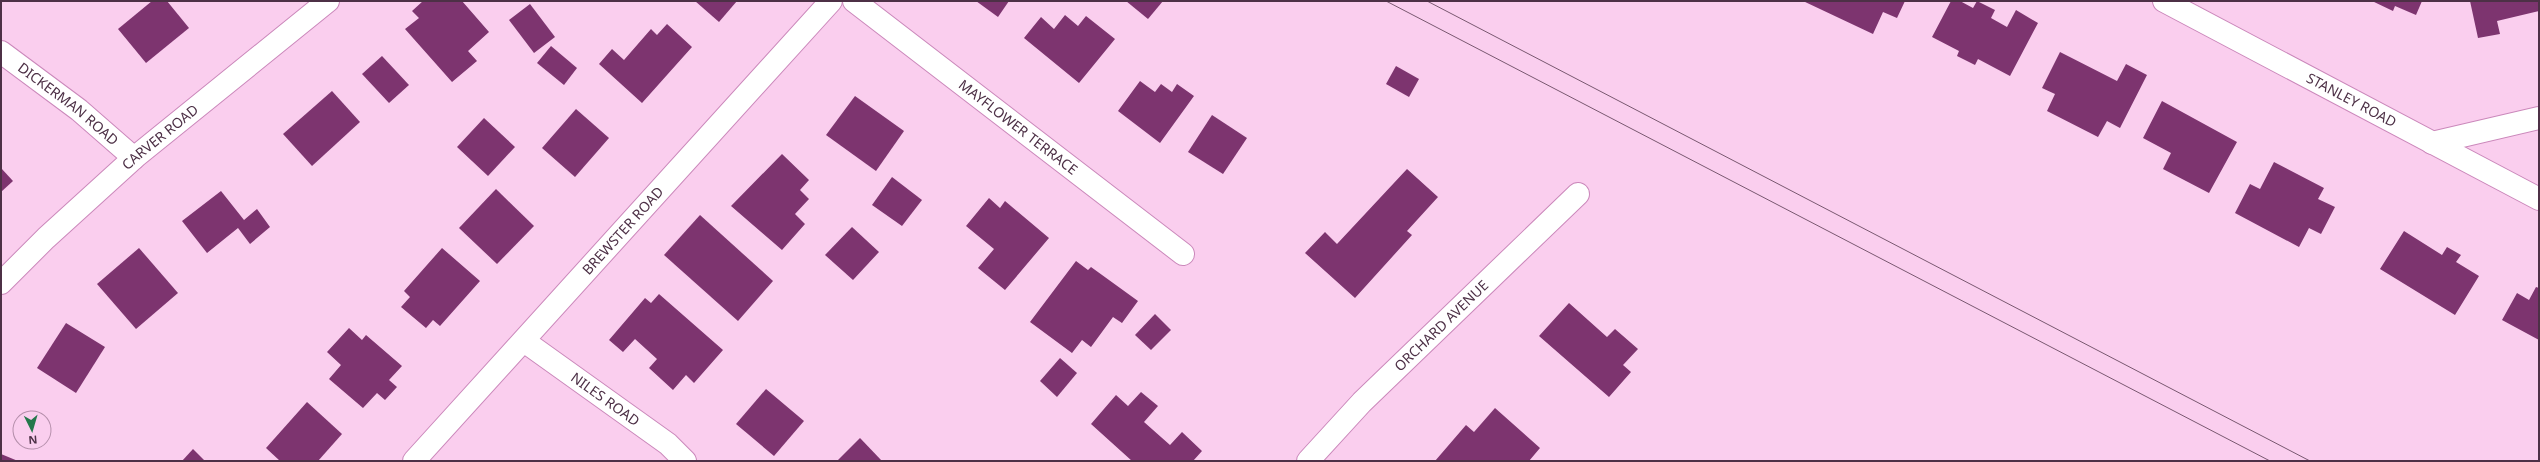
<svg xmlns="http://www.w3.org/2000/svg" width="2540" height="462" font-family="'Noto Sans',sans-serif">
<style>
.building{fill:#7d346f}
.lines{fill:none;stroke-linecap:round;stroke-linejoin:round}
.street-casing{stroke:#cb88bb;stroke-width:24}
.street{stroke:#fff;stroke-width:22}
.tram{stroke:#795870;stroke-width:1}
.labels{text-anchor:middle;stroke-width:4;stroke-linejoin:round;paint-order:stroke}
.street-label{font-size:14px;fill:#4d3046;stroke:#faceee}
</style>
<rect width="100%" height="100%" fill="#faceee"/>
<g class="building">
<path d="M152,1H167L189,28L146,63L118,29Z"/>
<path d="M423,1H462L489,32L468,51L477,61L452,82L405,29L419,18L412,11Z"/>
<path d="M695,1H737L719,22Z"/>
<path d="M976,1H1009L998,17Z"/>
<path d="M1126,1H1163L1148,19Z"/>
<path d="M1803,1H1905L1897,18L1883,12L1873,34Z"/>
<path d="M1951,1H1960L1973,8L1977,1L1995,10L1991,18L2007,27L2016,10L2038,23L2010,76L1978,59L1975,65L1957,56L1959,51L1932,37Z"/>
<path d="M2372,1H2422L2416,15L2395,6L2393,11Z"/>
<path d="M2470,1H2539V11L2497,21L2500,34L2478,38Z"/>
<path d="M530,4L555,37L534,53L509,20Z"/>
<path d="M1065,15L1078,26L1086,16L1115,39L1079,83L1024,38L1041,17L1054,29Z"/>
<path d="M667,24L692,47L642,103L599,64L612,49L624,60L651,29L657,35Z"/>
<path d="M551,46L577,68L564,85L537,63Z"/>
<path d="M2060,52L2117,81L2126,64L2147,75L2120,128L2107,121L2098,137L2047,111L2055,94L2042,88Z"/>
<path d="M382,56L409,85L389,103L362,74Z"/>
<path d="M1396,66L1419,79L1409,97L1386,84Z"/>
<path d="M1140,81L1155,92L1161,84L1172,92L1177,84L1194,96L1160,143L1118,111Z"/>
<path d="M332,91L360,122L312,166L283,134Z"/>
<path d="M855,96L904,131L876,171L826,135Z"/>
<path d="M2162,101L2237,142L2209,193L2163,169L2171,153L2143,138Z"/>
<path d="M576,109L609,138L575,177L542,148Z"/>
<path d="M1212,115L1247,138L1223,174L1188,152Z"/>
<path d="M484,118L515,147L488,176L457,147Z"/>
<path d="M782,154L809,180L800,190L809,199L795,214L805,224L782,250L731,206Z"/>
<path d="M2274,162L2324,188L2318,199L2335,207L2321,234L2309,228L2299,247L2235,213L2250,184L2260,189Z"/>
<path d="M1,168L13,181L1,192Z"/>
<path d="M1407,169L1438,197L1407,231L1412,235L1355,298L1305,253L1325,232L1337,244Z"/>
<path d="M892,177L922,200L902,226L872,205Z"/>
<path d="M496,189L534,226L497,264L459,228Z"/>
<path d="M221,191L244,220L257,209L270,227L250,244L238,228L207,253L182,221Z"/>
<path d="M989,198L1000,208L1005,201L1049,238L1005,290L978,268L994,249L966,226Z"/>
<path d="M700,215L773,281L738,321L664,255Z"/>
<path d="M852,227L879,252L853,280L825,255Z"/>
<path d="M2404,231L2442,255L2447,247L2461,255L2456,262L2479,276L2455,315L2380,269Z"/>
<path d="M139,248L178,293L136,329L97,284Z"/>
<path d="M442,248L480,281L440,326L433,320L426,328L401,307L410,297L404,291Z"/>
<path d="M1076,261L1088,270L1091,267L1138,301L1122,323L1113,317L1091,347L1082,340L1072,353L1030,322Z"/>
<path d="M2536,287L2539,288V340L2502,320L2517,293L2529,300Z"/>
<path d="M659,294L723,350L694,383L686,375L673,390L649,368L657,359L635,339L623,352L609,340L645,298L651,303Z"/>
<path d="M1569,303L1607,337L1615,329L1638,349L1623,365L1631,372L1609,397L1539,336Z"/>
<path d="M1155,314L1171,330L1151,350L1135,335Z"/>
<path d="M66,323L105,347L76,393L37,368Z"/>
<path d="M349,328L362,340L366,335L402,366L389,380L397,387L385,400L377,393L363,408L329,379L341,365L327,352Z"/>
<path d="M1060,358L1077,373L1057,397L1040,381Z"/>
<path d="M766,389L804,421L774,456L736,424Z"/>
<path d="M1141,392L1158,406L1144,422L1170,445L1182,432L1202,451L1193,461H1132L1091,424L1116,395L1128,406Z"/>
<path d="M307,402L342,434L318,461H280L266,448Z"/>
<path d="M1495,408L1540,448L1529,461H1435L1466,425L1474,432Z"/>
<path d="M860,438L882,461H837Z"/>
<path d="M193,449L205,461H182Z"/>
<path d="M1,454L18,461H1Z"/>
</g>
<g class="lines">
<g class="street-casing">
<g id="street">
<path id="s1" d="M854,1L1183,254"/>
<path id="s2" d="M2164,1L2539,199"/>
<path id="s3" d="M1,52L79,110L134,158"/>
<path d="M2432,143L2539,118"/>
<path id="s4" d="M1,283L46,238L134,158L328,1"/>
<path id="s5" d="M524,341L668,444L685,461"/>
<path id="s6" d="M414,461L831,1"/>
<path id="s7" d="M1308,461L1362,402L1578,194"/>
</g>
</g>
<use href="#street" class="street"/>
<g class="tram">
<path d="M1386,1L2270,461"/>
<path d="M1427,1L2310,461"/>
</g>
</g>
<g class="labels">
<g class="street-label">
<text dy="5" stroke="none"><textPath href="#s2" startOffset="212">STANLEY ROAD</textPath></text>
<text dy="5" stroke="none"><textPath href="#s3" startOffset="85">DICKERMAN ROAD</textPath></text>
<text dy="5" stroke="none"><textPath href="#s1" startOffset="207">MAYFLOWER TERRACE</textPath></text>
<text dy="5" stroke="none"><textPath href="#s4" startOffset="216">CARVER ROAD</textPath></text>
<text dy="5" stroke="none"><textPath href="#s6" startOffset="311">BREWSTER ROAD</textPath></text>
<text dy="5" stroke="none"><textPath href="#s7" startOffset="190">ORCHARD AVENUE</textPath></text>
<text dy="5" stroke="none"><textPath href="#s5" startOffset="100">NILES ROAD</textPath></text>
</g>
</g>
<rect width="2540" height="462" fill="none" stroke="#4d3046" stroke-width="4"/>
<g transform="translate(32 430) rotate(175)"><circle r="19" fill="#faceee" stroke="#b58fab"/>
<path d="M0-3L7 15L0 10L-7 15Z" fill="#24784b"/>
<text y="-6" font-size="11" font-weight="bold" text-anchor="middle" fill="#4d3046">N</text>
</g>
</svg>
